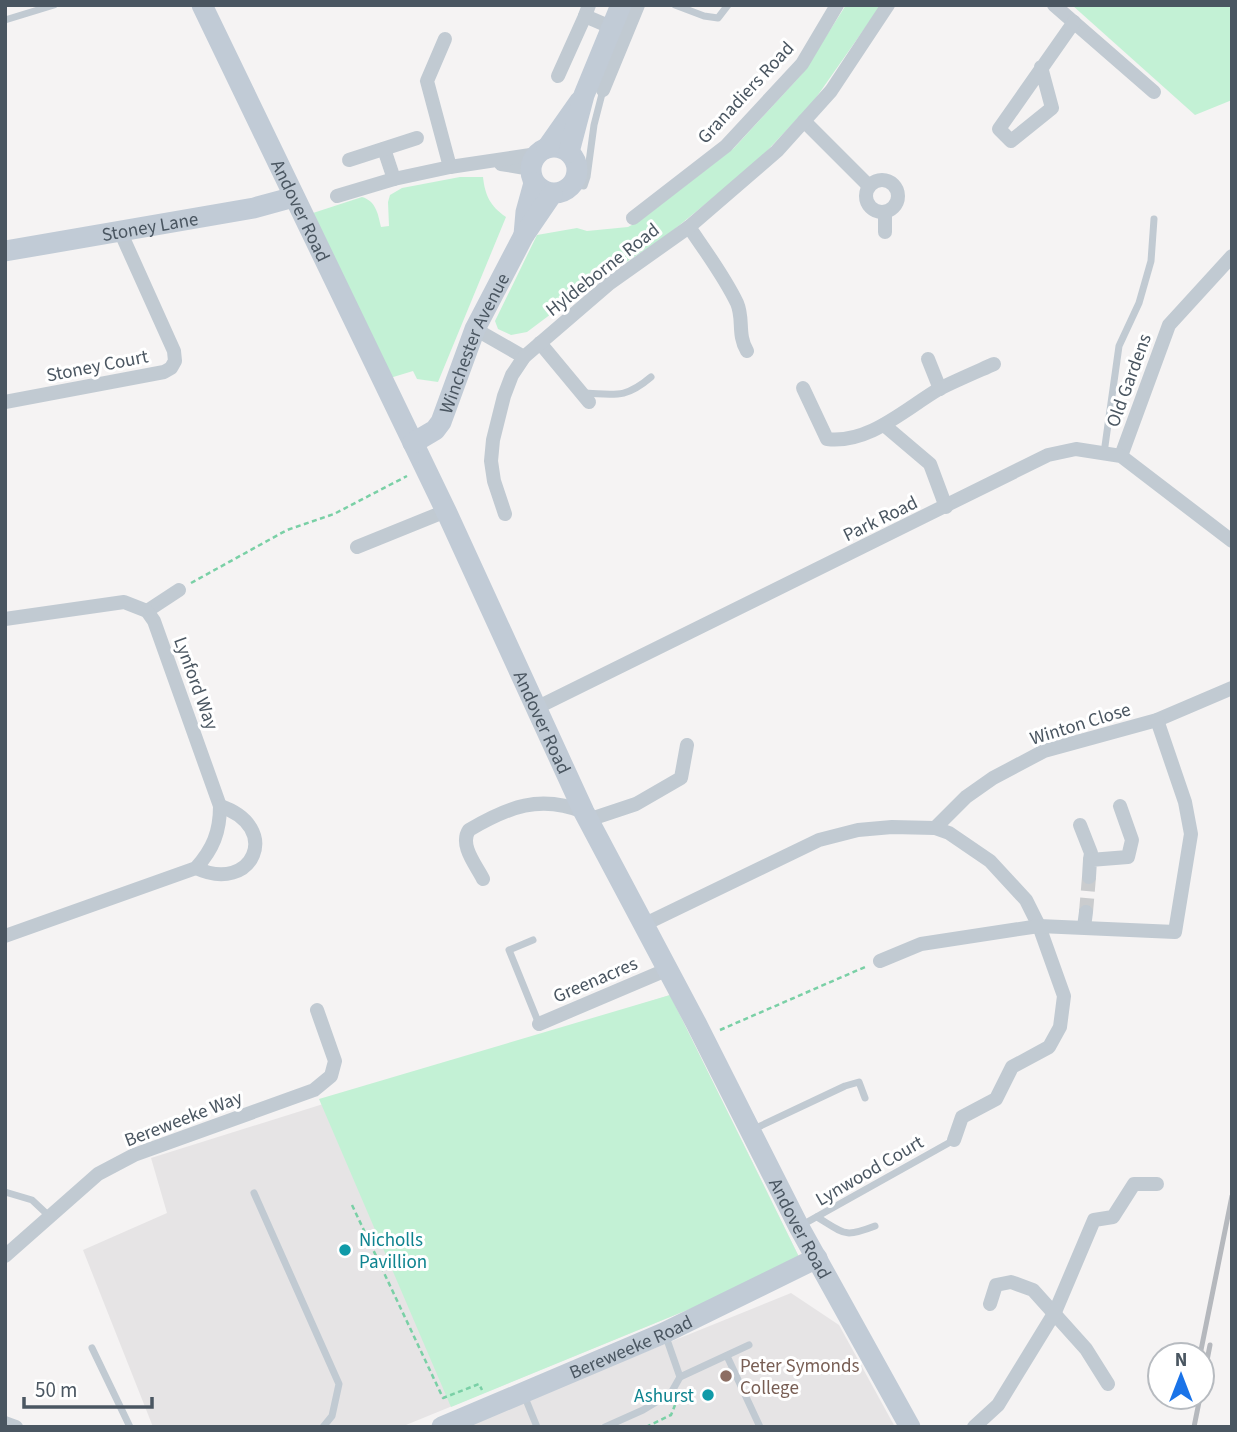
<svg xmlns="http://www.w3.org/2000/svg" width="1237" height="1432" font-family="'Source Sans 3',sans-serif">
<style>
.education{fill:#e6e4e5}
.green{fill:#c3f1d5}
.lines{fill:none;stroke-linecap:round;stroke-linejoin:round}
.street-tunnel{stroke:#caccce;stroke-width:14;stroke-dasharray:14 7;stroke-linecap:butt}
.path{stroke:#7ad0a6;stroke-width:2.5;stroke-dasharray:5 3.5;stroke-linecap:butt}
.lane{stroke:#c1cad2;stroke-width:7}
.street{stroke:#c1cad2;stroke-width:14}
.secondary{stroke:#c1cbd6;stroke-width:21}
.rail{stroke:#b5b8bd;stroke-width:5}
.culture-dot{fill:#0f9aa8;stroke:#fff;stroke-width:2.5}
.education-dot{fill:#8d6e63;stroke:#fff;stroke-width:2.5}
.labels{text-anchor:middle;stroke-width:6;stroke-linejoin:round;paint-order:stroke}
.street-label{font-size:19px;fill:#4a5661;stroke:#fff}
.culture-label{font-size:19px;fill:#0d838f;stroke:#fff;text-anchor:start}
.education-label{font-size:19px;fill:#785e54;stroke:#fff;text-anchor:start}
</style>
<rect width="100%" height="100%" fill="#f5f3f3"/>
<g class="education">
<path d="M670,995L802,1263L401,1427H153L83,1250L167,1213L151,1158Z"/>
<path d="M791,1293L839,1325L895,1427H460Z"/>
</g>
<g class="green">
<path d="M846,5H881L813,102L765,153L736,179L665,237L583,290L527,332L511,335L498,329L495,321L537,235L577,228L587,231L628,227L641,220L734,148L802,74Z"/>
<path d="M1072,5H1232V100L1195,115Z"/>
<path d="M460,177H483C485,195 490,206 506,217L438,382L417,379L413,371L390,378L313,213L362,197C376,201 378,214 381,227L389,226L388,202L390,195L402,188Z"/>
<path d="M670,995L802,1263L451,1407L319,1099Z"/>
</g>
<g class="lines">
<path class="street-tunnel" d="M1086,912L1089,877"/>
<g class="path">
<path d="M191,583L287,530L334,514L407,476"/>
<path d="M720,1030L865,967"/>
<path d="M352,1205L443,1398L479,1384L482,1390"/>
<path d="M646,1427L671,1415L675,1405"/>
</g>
<g class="lane">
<path d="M675,5L704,16L718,18L728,5"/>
<path d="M5,20L54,5"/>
<path d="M574,184L584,186L587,177L594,125L603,90"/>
<path d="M582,393C614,394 624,400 651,377"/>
<path d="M1104,453L1119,346L1139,303L1151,261L1154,219"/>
<path d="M533,940L509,950L539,1024"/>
<path d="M754,1129L845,1086L859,1082L865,1098"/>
<path d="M5,1192L32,1200L49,1216"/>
<path d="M254,1193L339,1384L332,1416L323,1427"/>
<path d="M817,1217C845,1234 844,1238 875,1226"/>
<path d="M802,1225L954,1140"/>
<path d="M92,1348L130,1427"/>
<path d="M727,1356L760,1427"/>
<path d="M680,1377L749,1345"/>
<path d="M524,1395L537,1427"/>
<path d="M605,1427L643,1410L671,1393L680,1377L665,1334"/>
</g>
<g class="street">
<path d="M589,5L585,16L613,28"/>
<path d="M1054,5L1154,92"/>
<path d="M445,39L427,81L450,167"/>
<path d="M1041,67L1052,108L1011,141L999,129L1074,22"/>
<path d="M558,76L585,16"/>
<path d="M603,90L638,5"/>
<path d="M804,121L869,186"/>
<path d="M384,149L394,179"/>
<path d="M349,160L417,138"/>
<path d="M501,164L531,169"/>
<circle cx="882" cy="196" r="16"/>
<path d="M337,196L394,179L450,167L537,154"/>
<path d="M885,212V232"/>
<path d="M633,218L726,146L802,64L837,5"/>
<path d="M689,227C706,252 724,276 737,303C744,319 737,334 747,351"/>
<path d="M475,329L524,357"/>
<path d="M540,343L589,402"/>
<path d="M928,359L940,389"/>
<path d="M803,388L827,439C869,444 905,409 939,389C957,380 976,372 994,364"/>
<path d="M5,402L164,372L171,368L175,361L174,351L120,231"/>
<path d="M884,425L930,464L946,507"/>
<path d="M1121,456L1169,325L1232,256"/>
<path d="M505,514L494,481L491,461L493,440L504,396L512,375L524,357L610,283L689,227L777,151L831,91L888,5"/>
<path d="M357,547L446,511"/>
<path d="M147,611L179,590"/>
<path d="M5,619L124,602L147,611L154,621L220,806C220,832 213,849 196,868L5,936"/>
<path d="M536,708L1048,455L1076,449L1121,456L1232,541"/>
<path d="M588,820L636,804L681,778L687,745"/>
<path d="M1080,825L1091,853L1090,860"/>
<path d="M935,828L966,797L993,778L1044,751L1157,720L1232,688"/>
<path d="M196,868C253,895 283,827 220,806"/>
<path d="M1089,877L1090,860L1128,857L1132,840L1120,806"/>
<path d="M483,879C476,865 459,845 469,830C508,807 540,794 584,812"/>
<path d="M643,925L819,840L858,830L892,827L935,828L949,833L990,861L1026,900L1039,926L1064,996L1060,1027L1049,1047L1012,1067L996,1099L962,1117L954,1140"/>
<path d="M1084,927L1086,912"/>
<path d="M880,961L921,944L1039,926L1175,932L1191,834L1185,802L1157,720"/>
<path d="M539,1024L666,970"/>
<path d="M5,1256L98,1174L134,1155L314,1090L331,1076L335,1061L317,1010"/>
<path d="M990,1304L996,1285L1011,1282L1033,1290L1086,1349L1108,1384"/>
<path d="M5,1423L16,1427"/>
<path d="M974,1427L998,1405L1055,1312L1094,1220L1113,1217L1134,1184H1157"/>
</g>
<g class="secondary">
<path id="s1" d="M202,5L446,511L584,812L696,1023L799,1227L910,1427"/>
<circle cx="554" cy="170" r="23"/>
<path d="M547,148L580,101"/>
<path d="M569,152L584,95L621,5"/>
<path d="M524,235L526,212L534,183"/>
<path id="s2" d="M5,251L254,208L294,197"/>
<path id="s3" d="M413,443L435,430L441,422L475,329L524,235L552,194"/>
<path id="s4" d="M442,1427L664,1333L817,1258"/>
</g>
<g class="rail">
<path d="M1200,1355L1232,1196"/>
<path d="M1202,1386L1210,1345"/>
<path d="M1194,1427L1200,1397"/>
</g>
</g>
<g class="culture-dot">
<circle cx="345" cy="1250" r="7"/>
<circle cx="708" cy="1395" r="7"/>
</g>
<circle class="education-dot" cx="726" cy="1376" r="7"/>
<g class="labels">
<g class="street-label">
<text transform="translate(745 92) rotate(-47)" y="7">Granadiers Road</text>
<text dy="7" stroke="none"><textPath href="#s1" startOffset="228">Andover Road</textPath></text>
<text dy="7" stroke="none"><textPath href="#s2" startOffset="147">Stoney Lane</textPath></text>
<text transform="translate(602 269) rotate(-38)" y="7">Hyldeborne Road</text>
<text dy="7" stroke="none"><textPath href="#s3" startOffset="121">Winchester Avenue</textPath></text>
<text transform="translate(97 365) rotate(-11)" y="7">Stoney Court</text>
<text transform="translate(1128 380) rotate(-70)" y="7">Old Gardens</text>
<text transform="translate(880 518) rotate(-26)" y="7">Park Road</text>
<text transform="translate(197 683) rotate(70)" y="7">Lynford Way</text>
<text dy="7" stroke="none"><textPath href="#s1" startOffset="794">Andover Road</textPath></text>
<text transform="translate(1080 723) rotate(-17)" y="7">Winton Close</text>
<text transform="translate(595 979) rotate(-23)" y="7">Greenacres</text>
<text transform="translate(183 1118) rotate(-21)" y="7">Bereweeke Way</text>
<text transform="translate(869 1170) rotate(-30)" y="7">Lynwood Court</text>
<text dy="7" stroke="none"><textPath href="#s1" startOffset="1362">Andover Road</textPath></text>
<text dy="7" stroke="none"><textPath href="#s4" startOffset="205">Bereweeke Road</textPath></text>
</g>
<g class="culture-label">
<text x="359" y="1246">Nicholls<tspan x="359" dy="22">Pavillion</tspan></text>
<text x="694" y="1402" text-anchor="end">Ashurst</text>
</g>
<g class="education-label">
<text x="740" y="1372">Peter Symonds<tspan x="740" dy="22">College</tspan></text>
</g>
</g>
<rect width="1237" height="1432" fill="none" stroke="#4a5661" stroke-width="14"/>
<g transform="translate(1181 1376)"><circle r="33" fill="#ffffff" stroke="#b7bbc0" stroke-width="2"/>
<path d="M0-5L12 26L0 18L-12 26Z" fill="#1a73e8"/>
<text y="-10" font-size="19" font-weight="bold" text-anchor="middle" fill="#4a5661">N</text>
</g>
<path d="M24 1397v10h128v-10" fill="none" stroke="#4a5661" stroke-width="3.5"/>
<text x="35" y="1397" font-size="21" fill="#4a5661" stroke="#ffffff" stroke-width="5" paint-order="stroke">50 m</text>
</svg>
